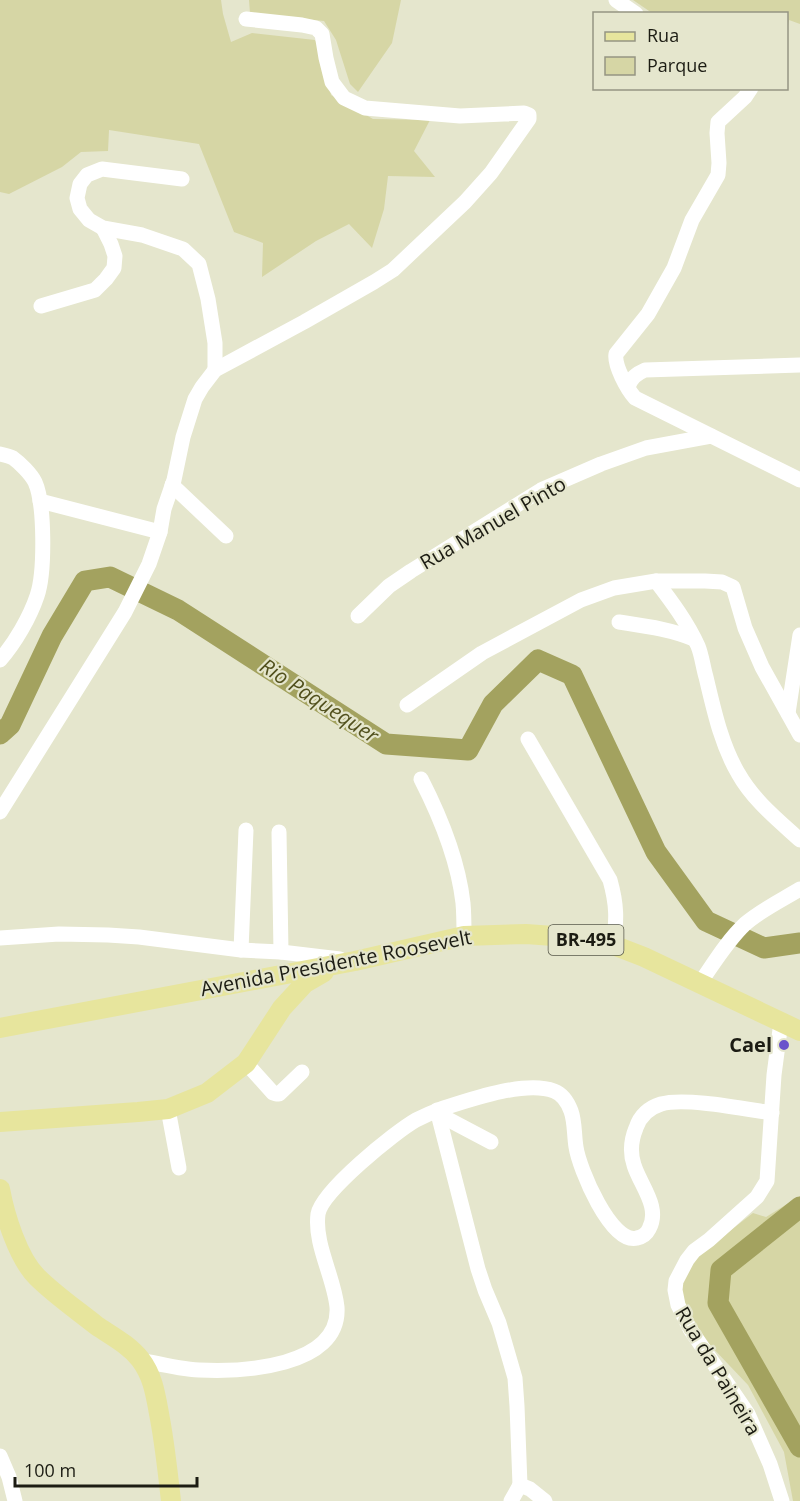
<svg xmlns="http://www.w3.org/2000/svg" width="800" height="1501" font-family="'Open Sans',sans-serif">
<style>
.green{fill:#d6d6a5}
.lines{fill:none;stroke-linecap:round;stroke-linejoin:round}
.river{stroke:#a3a25f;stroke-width:21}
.minor{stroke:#fff;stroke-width:15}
.major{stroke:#e7e59d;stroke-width:20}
.poi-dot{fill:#6a52cb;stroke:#e5e6cd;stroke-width:2}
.labels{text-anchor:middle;stroke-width:4.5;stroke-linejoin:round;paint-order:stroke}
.shield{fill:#e5e6cd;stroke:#58594b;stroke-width:1.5}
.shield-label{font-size:18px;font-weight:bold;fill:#1c1c13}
.street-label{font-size:20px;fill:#1c1c13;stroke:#e5e6cd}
.poi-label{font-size:20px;font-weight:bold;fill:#1c1c13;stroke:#e5e6cd;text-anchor:end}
.water-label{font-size:21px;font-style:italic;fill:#52511e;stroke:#e5e6cd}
</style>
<rect width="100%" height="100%" fill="#e5e6cd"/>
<g class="green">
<path d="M0,0H221L223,14L231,42L252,33L315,40L322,50L331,95L373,119L430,120L414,151L435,177L388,176L384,209L372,248L349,224L316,241L262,277L263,243L234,232L199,144L109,130L108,151L81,152L62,167L9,194L0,192Z"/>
<path d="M249,0H401L392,43L358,92L350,84L336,40L324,21L250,13Z"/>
<path d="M633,0H800V24L789,20L787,31L786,14L652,13Z"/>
<path d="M800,1196V1501H793L784,1452L748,1385L670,1303L678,1271L753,1213L766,1217Z"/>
</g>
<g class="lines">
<g class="river">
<path d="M0,734L10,725L52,636L85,581L110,577L178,610L386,744L468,750L493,704L538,660L572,675L656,852L706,921L764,948L800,943"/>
<path d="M800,1207L721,1270L718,1303L800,1447"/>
</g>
<g class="minor">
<path d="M616,0L636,14"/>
<path d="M751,88L745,97L718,122L717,133L719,163L718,175L692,220L674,268L648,314L616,354C614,365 627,389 635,398L800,480"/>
<path d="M182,179L102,169L87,175L80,184L77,198L80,209L89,220L103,228L142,235L183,249L199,264L208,299L215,343V370"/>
<path d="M41,306L95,290L106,279L114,268L115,256L111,244L103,228"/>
<path d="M628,387C631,378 636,374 645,370L800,365"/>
<path d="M0,454C4,455 9,456 13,458C20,463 31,474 35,482C45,504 45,573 37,596C30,617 15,643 0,660"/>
<path d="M172,485L226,536"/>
<path d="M40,501L160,532"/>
<path d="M656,581C672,602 687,622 698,646C702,656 703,667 706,677C714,710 721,744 738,773C753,800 778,820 800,840"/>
<path d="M358,616L389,586L411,571L541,490L601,464L646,448L711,436"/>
<path d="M619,622C645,626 670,629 694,639"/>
<path d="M407,705L482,653L581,600L614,588L656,581H705L722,582L733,587L745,628L762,667L800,735"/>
<path d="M788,713L800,635"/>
<path d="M528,739L610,880C617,905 617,920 613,945"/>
<path d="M421,779C441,818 458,859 463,903C464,914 464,925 464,936"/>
<path d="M0,812L125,612L149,564L160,532L164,509L174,480L183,437L195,399L202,387L215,370L304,322L374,282L393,270L465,202L491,173L529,119V115L524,113L460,116L365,108L344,98L332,82L326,58L322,34L316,28L302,25L246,19"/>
<path d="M279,832L281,952"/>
<path d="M0,938L59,934L108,935L139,937L241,950L281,952L340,959"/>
<path d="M241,950L246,830"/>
<path d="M700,983C714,963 727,941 745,924C761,910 782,900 800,889"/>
<path d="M781,1022L774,1075L767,1181L757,1197L709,1240L694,1251L687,1260L676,1281L675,1290L678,1305L690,1329L748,1414L770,1464L782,1501"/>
<path d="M246,1063L273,1093L276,1094H279L302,1072"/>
<path d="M168,1109L179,1168"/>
<path d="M437,1110L478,1269L485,1290L499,1323L515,1378L517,1406L520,1485"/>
<path d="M438,1114L491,1142"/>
<path d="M141,1360C160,1364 179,1369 199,1370C240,1372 341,1368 337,1307C334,1277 314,1244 318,1214C322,1191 395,1132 416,1120C424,1116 433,1112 441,1109C469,1100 525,1080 554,1091C562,1094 568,1103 571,1111C575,1122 574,1135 576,1147C579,1168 611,1245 637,1238C643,1237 647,1233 649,1229C661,1207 640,1185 634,1165C630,1153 631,1140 636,1128C640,1116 648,1108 661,1104C685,1097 745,1109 772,1113"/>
<path d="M0,1456L9,1477L15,1501"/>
<path d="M520,1485L530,1489L545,1501"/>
<path d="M511,1501L520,1485"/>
</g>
<g class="major">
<path d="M0,1028L355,961L464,936L526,934L567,937L613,945L644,957L800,1031"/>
<path d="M0,1122L138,1112L168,1109L207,1093L246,1063L282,1008L305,983L324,972"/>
<path d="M0,1189C5,1216 18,1258 37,1277C55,1295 77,1310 97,1326C112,1336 129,1345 140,1359C154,1377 156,1398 160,1419C165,1446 168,1474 171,1501"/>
</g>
</g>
<circle class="poi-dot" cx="784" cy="1045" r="6"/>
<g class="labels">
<rect class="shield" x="548.5" y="925" width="75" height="30" rx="4.5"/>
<g class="shield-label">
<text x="586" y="946">BR-495</text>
</g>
<g class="street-label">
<text transform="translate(493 523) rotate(-30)" y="7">Rua Manuel Pinto</text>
<text transform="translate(336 963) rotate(-11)" y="7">Avenida Presidente Roosevelt</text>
<text transform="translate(718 1371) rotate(59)" y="7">Rua da Paineira</text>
</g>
<g class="poi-label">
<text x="772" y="1052">Cael</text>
</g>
<g class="water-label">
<text transform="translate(319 701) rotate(33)" y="7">Rio Paquequer</text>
</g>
</g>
<rect x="593" y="12" width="195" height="78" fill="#e5e6cd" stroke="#959583" stroke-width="1.5"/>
<rect x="605" y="32" width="30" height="9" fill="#e7e59d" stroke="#959583" stroke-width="1.5"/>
<text x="647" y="42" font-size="18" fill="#1c1c13">Rua</text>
<rect x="605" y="57" width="30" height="18" fill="#d6d6a5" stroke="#959583" stroke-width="1.5"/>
<text x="647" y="72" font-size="18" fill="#1c1c13">Parque</text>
<path d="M15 1477v9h182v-9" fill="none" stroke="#1c1c13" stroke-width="3"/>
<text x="24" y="1477" font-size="18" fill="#1c1c13" stroke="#e5e6cd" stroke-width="4.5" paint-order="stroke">100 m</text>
</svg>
